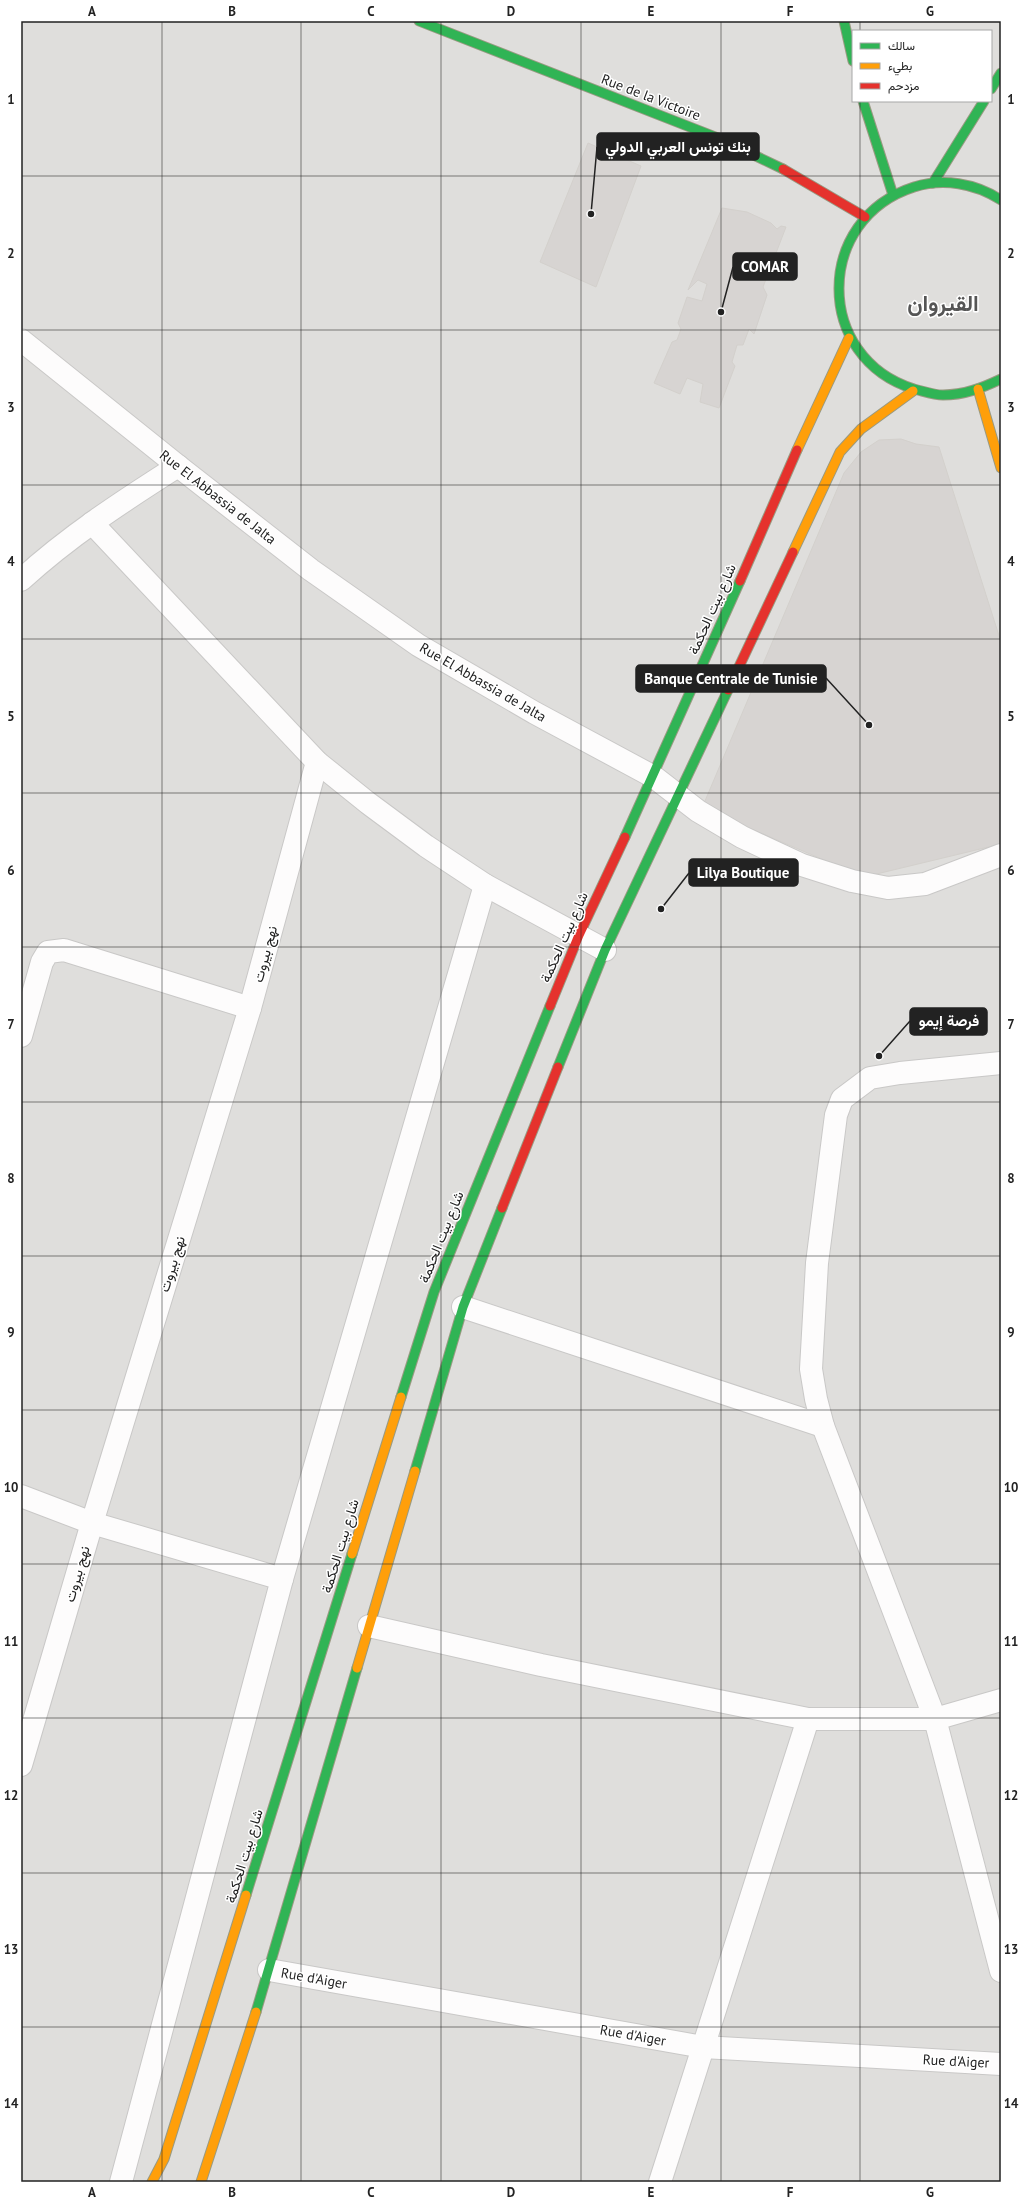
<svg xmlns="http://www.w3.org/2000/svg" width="1022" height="2203" font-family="'PT Sans',Vazirmatn,sans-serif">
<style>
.residential{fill:#dfdedc;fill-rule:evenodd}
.building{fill:#d7d4d2;stroke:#d3d0cc}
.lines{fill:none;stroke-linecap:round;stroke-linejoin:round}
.street-casing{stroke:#c9c8c7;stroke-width:24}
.fast-casing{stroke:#999a82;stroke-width:11}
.slow-casing{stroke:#999a82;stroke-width:11}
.jam-casing{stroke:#999a82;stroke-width:11}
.street{stroke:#fdfcfc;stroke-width:22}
.fast{stroke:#30b455;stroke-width:9}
.slow{stroke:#ff9f0a;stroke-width:9}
.jam{stroke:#e5322d;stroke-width:9}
.grid{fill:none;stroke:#222;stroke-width:1;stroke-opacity:0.55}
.labels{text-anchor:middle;stroke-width:3;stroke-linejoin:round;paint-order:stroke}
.street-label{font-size:14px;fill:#222;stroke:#fff}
.town-label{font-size:22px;font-weight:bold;fill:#555;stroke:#fff}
.leader{fill:none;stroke:#222;stroke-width:1.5}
.callout-dot{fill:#222;stroke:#fff;stroke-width:1.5}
.callout{fill:#222;stroke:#222;stroke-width:1.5}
.callout-label{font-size:15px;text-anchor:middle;font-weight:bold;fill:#fff}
.neatline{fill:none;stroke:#222;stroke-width:1.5}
.grid-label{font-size:13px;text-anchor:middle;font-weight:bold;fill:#222}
</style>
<rect width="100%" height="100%" fill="#f0eeeb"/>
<path class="residential" d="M21,21H1001V2182H21ZM853,31H991V101H853Z"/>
<g class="building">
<path d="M588,143L641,166L596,287L540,262Z"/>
<path d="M722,208L747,212L771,223L777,229L781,226L786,227L763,287L767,295L754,334L749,329L743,345H737L732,362L735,366L719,408L700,402L703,384L687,378L680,394L654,383L672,342L677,340L681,329L678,323L687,297L702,301L707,284L698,280L688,290Z"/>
<path d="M901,439L916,444L939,447L1001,642V844L864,877L702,808L844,473L861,452L879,440Z"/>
</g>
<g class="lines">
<g class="street-casing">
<g id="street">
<path d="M21,340L178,466L311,570L418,645L535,713L654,777L698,811L742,837L802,865L852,881L888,888L925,884L1001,855"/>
<path d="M92,523L317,762L368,803L426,846L485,885L605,950"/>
<path d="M21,580C69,536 123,501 178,466"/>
<path d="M21,1036L42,962L48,952L64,950L250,1008"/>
<path d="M1001,1063L900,1073L870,1078L842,1099L836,1115L817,1263L811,1369L816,1399L823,1426L935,1719L1001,1971"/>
<path d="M463,1307L823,1426"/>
<path d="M21,1496L92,1523L282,1579"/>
<path d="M369,1626L541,1665L808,1719H935L1001,1700"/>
<path d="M21,1765L92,1523L250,1008L317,762"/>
<path d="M269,1970L703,2047L1001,2064"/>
<path d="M121,2182L282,1579L485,885"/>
<path d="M660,2182L808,1719"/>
</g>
</g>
<g class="fast-casing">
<g id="fast">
<path d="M419,21L718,138L783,169"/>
<path d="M844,21L853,61"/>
<path d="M991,89L1001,73"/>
<path d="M863,101L893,195"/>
<path d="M933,183L984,101"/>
<path d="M1001,200C975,183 943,178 914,187C814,219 814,358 914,389C923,391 933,395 943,395C964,395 982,388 1001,379"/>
<path d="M625,837L740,581"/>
<path d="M558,1067L605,950L728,690"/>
<path d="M401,1397L434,1292L550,1006"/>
<path d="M415,1471L463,1307L502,1208"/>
<path d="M246,1895L352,1554"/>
<path d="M256,2012L357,1668"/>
</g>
</g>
<g class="slow-casing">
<g id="slow">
<path d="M978,389L1001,468"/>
<path d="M797,450L849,338"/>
<path d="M793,552L840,452L861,429L913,391"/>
<path d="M352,1554L401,1397"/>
<path d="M357,1668L415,1471"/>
<path d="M152,2182L164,2159L246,1895"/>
<path d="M201,2182L256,2012"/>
</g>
</g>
<g class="jam-casing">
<g id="jam">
<path d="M783,169L865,217"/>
<path d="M740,581L797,450"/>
<path d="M728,690L793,552"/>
<path d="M550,1006L579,935L625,837"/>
<path d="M502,1208L558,1067"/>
</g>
</g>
<use href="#street" class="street"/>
<use href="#fast" class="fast"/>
<use href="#slow" class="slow"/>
<use href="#jam" class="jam"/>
</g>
<path class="grid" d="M162,21V2182M301,21V2182M441,21V2182M581,21V2182M721,21V2182M860,21V31M860,101V2182M21,176H1001M21,330H1001M21,485H1001M21,639H1001M21,793H1001M21,947H1001M21,1102H1001M21,1256H1001M21,1410H1001M21,1564H1001M21,1718H1001M21,1873H1001M21,2027H1001"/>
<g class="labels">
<g class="street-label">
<text transform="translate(651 97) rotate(21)" y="5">Rue de la Victoire</text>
<text transform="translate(218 497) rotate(38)" y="5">Rue El Abbassia de Jalta</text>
<text transform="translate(712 609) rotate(-66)" y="5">شارع بيت الحكمة</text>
<text transform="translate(483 682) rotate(30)" y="5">Rue El Abbassia de Jalta</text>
<text transform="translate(564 937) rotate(-66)" y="5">شارع بيت الحكمة</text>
<text transform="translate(265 954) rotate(-75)" y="5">نهج بيروت</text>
<text transform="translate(441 1237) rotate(-68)" y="5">شارع بيت الحكمة</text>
<text transform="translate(172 1264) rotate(-73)" y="5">نهج بيروت</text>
<text transform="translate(340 1546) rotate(-73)" y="5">شارع بيت الحكمة</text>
<text transform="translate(77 1574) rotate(-74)" y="5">نهج بيروت</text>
<text transform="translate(244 1856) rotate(-73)" y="5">شارع بيت الحكمة</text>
<text transform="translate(314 1978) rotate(10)" y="5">Rue d'Aiger</text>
<text transform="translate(633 2035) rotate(10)" y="5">Rue d'Aiger</text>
<text transform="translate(956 2061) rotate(3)" y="5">Rue d'Aiger</text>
</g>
<g class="town-label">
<text x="943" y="311">القيروان</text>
</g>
</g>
<path class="leader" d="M591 214L597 147M721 312L733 267M869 725L826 678M661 909L689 873M879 1056L910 1021"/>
<g class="callout-dot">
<circle cx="591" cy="214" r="4"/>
<circle cx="721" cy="312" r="4"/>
<circle cx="869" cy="725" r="4"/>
<circle cx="661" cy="909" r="4"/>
<circle cx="879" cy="1056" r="4"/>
</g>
<g class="callout">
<rect x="597" y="133" width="162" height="27" rx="4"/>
<rect x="733" y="253" width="64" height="27" rx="4"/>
<rect x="636" y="665" width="190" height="27" rx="4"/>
<rect x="689" y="859" width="109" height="27" rx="4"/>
<rect x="910" y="1008" width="77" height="27" rx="4"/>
</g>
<g class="callout-label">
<text x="678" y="152">بنك تونس العربي الدولي</text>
<text x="765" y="272">COMAR</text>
<text x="731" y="684">Banque Centrale de Tunisie</text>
<text x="743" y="878">Lilya Boutique</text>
<text x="949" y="1026">فرصة إيمو</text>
</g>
<rect width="1022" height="2203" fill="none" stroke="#ffffff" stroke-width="44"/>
<rect x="852" y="30" width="140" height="72" fill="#ffffff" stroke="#a7a7a7"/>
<rect x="860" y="43" width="20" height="6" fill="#30b455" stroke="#a7a7a7"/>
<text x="888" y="50" font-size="12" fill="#222222">سالك</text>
<rect x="860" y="63" width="20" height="6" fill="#ff9f0a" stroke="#a7a7a7"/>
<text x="888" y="70" font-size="12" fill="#222222">بطيء</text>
<rect x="860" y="83" width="20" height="6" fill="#e5322d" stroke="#a7a7a7"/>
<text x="888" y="90" font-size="12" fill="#222222">مزدحم</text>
<rect x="22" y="22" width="978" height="2159" class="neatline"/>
<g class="grid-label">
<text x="92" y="16">A</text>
<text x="232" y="16">B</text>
<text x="371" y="16">C</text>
<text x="511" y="16">D</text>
<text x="651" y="16">E</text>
<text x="790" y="16">F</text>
<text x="930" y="16">G</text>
<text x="11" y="104">1</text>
<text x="1011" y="104">1</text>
<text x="11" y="258">2</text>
<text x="1011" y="258">2</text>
<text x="11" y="412">3</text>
<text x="1011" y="412">3</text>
<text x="11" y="566">4</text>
<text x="1011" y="566">4</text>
<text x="11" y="721">5</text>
<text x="1011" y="721">5</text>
<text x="11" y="875">6</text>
<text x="1011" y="875">6</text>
<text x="11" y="1029">7</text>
<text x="1011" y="1029">7</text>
<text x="11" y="1183">8</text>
<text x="1011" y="1183">8</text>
<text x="11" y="1337">9</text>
<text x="1011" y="1337">9</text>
<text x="11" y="1492">10</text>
<text x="1011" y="1492">10</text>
<text x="11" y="1646">11</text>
<text x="1011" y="1646">11</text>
<text x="11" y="1800">12</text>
<text x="1011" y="1800">12</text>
<text x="11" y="1954">13</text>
<text x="1011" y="1954">13</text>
<text x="11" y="2108">14</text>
<text x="1011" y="2108">14</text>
<text x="92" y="2197">A</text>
<text x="232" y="2197">B</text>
<text x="371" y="2197">C</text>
<text x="511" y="2197">D</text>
<text x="651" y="2197">E</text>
<text x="790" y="2197">F</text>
<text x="930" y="2197">G</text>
</g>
</svg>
